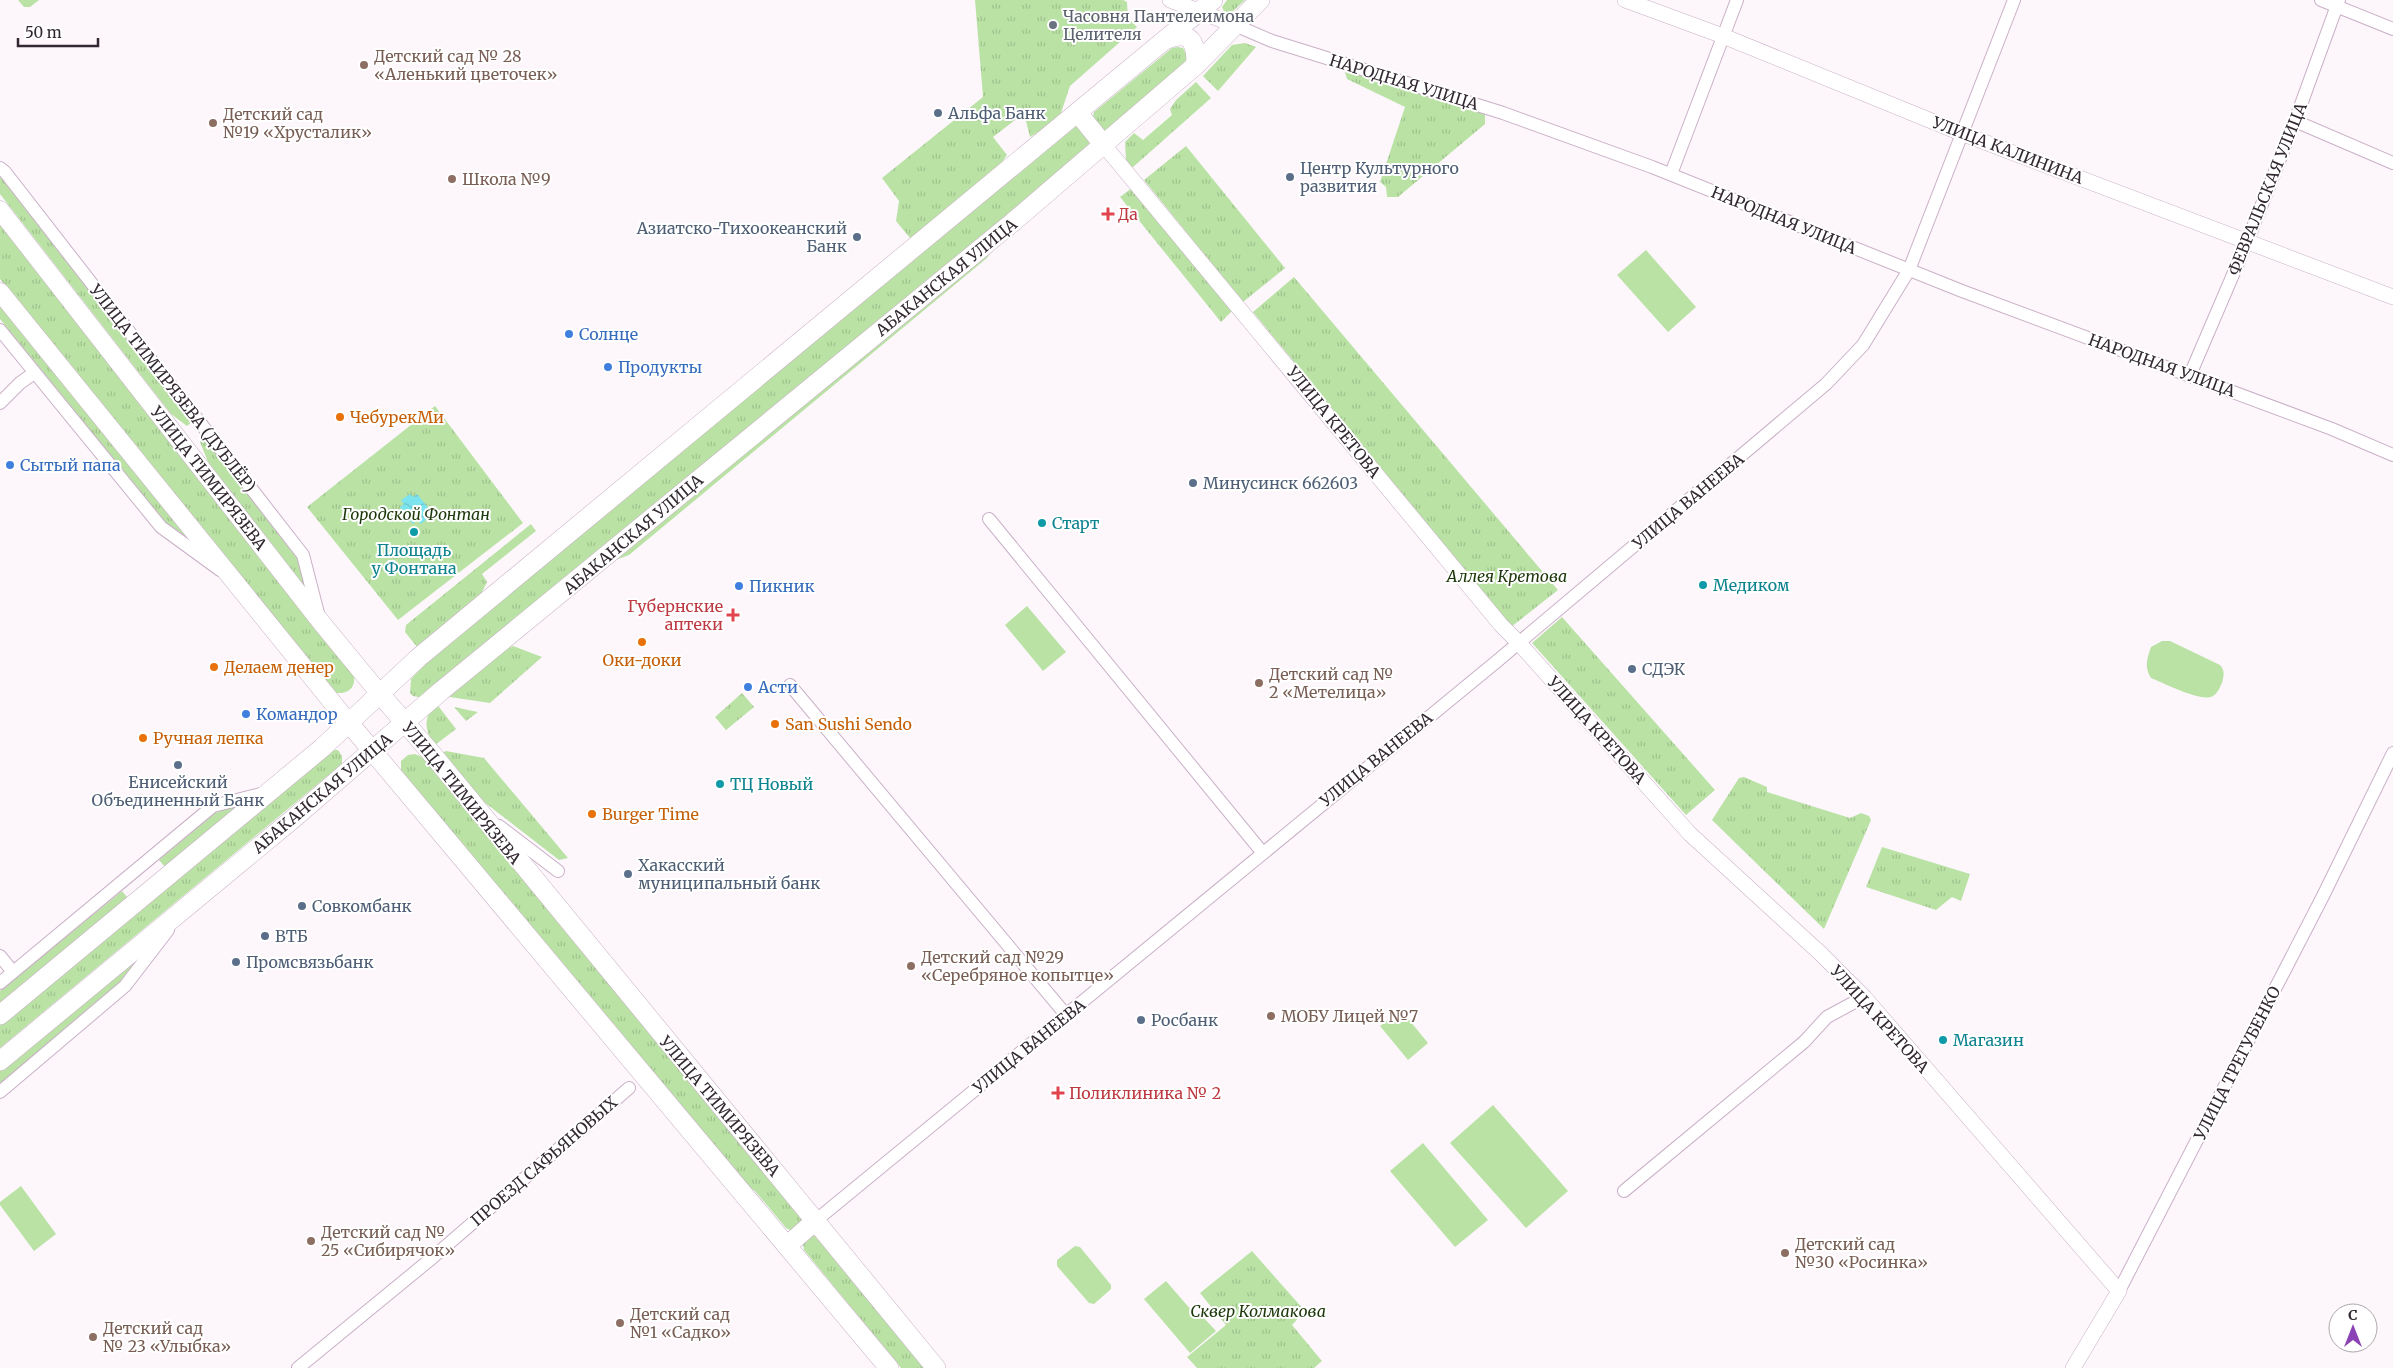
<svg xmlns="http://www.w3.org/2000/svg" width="2393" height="1368" font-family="Merriweather,serif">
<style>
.grass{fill:url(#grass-tufts)}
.pitch{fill:#bae2a5}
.water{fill:url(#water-waves)}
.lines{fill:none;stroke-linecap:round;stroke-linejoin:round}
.minor-casing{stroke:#cab0c7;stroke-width:14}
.tertiary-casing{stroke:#cab0c7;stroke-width:16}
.secondary-casing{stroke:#cab0c7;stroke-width:19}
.primary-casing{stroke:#cab0c7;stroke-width:20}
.minor{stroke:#fff;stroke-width:12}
.tertiary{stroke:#fff;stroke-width:15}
.secondary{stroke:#fff;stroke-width:18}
.primary{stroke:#fff;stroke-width:19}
.worship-dot{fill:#6b7280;stroke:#fff;stroke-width:2}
.education-dot{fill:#8d6e63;stroke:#fff;stroke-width:2}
.service-dot{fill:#5c6f8a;stroke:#fff;stroke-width:2}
.health-dot{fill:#e0444e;stroke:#fff;stroke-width:2}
.shop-dot{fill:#3f7fe0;stroke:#fff;stroke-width:2}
.food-dot{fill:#e8710a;stroke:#fff;stroke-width:2}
.culture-dot{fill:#0f9aa8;stroke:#fff;stroke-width:2}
.labels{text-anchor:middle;stroke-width:4;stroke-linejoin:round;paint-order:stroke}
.worship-label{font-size:16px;fill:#5b616d;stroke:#fff;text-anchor:start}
.education-label{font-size:16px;fill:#785e54;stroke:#fff;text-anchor:start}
.street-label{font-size:16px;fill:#322831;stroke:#fff}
.service-label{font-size:16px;fill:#4e5e75;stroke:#fff;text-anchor:start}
.health-label{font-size:16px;fill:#be3a42;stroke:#fff;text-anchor:start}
.shop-label{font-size:16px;fill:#366cbe;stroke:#fff;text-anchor:start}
.food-label{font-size:16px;fill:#c56008;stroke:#fff;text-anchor:start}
.park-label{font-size:16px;font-style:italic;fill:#1c370a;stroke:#fff}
.culture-label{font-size:16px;fill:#0d838f;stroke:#fff;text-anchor:start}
</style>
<defs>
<pattern id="grass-tufts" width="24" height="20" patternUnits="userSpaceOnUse" patternTransform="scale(1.25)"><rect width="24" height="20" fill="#bae2a5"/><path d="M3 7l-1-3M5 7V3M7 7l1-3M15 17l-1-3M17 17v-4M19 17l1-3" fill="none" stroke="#a0c28e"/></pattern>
<pattern id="water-waves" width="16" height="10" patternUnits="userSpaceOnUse" patternTransform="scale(1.25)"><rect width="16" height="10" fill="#7ce4ee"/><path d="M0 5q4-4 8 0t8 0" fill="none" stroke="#6cc4cd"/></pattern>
</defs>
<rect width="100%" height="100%" fill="#fdf7fc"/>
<g class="grass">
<path d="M975,0H1123L1127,2L1128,18L1137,27L1070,86L1059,119L1030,137L1024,113L993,137L1007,155L995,172L915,239L910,238L896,221L899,201L882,178L983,97Z"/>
<path d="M1227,0H1245L1230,14L1225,13L1222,7Z"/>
<path d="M1245,43L1256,47L1218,91L1203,76L1232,45Z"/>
<path d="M1178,47L1183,48L1189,60L1109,131H1102L1092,120L1094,112L1172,48Z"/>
<path d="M1353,68L1409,90L1485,111V124L1398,197H1387L1386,187L1380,182L1405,107L1347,79L1345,72Z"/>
<path d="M1196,82L1211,98L1132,168L1126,160L1125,142L1134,133L1143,140L1172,115L1170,109L1176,100Z"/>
<path d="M1075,127H1082L1092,146L423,698L413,696L410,693L411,679L429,660Z"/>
<path d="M1186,146L1285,268L1243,302L1144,180Z"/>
<path d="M0,170L295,550L308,591L208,462L200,442L205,438L192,422L187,426L171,414L0,194Z"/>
<path d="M1133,187L1233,310L1221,322L1120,197Z"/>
<path d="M0,218L354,673C356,687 350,694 335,693L327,683L0,279Z"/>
<path d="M998,242L987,258L629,555L605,564Z"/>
<path d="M1294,277L1558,590L1511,627L1253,312Z"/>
<path d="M0,299L210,556L167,525L0,319Z"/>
<path d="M435,406L523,523L398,620L307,507Z"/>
<path d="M531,524L536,531L482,574L487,582L480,596L417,647L405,632L406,625Z"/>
<path d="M1562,617L1715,790L1686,815L1532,643Z"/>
<path d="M513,646L542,657L490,703L450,697L448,694L497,654Z"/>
<path d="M742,693L754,707L726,730L715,717Z"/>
<path d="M436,703L456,729L435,745C424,730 423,718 436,703Z"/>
<path d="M454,707L478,712L466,721Z"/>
<path d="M330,750H338L342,756V764L0,1048V1024Z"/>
<path d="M446,751L484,758L568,858L559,860L484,802L442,753Z"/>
<path d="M415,754L422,757L430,764L801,1216L802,1222L792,1231L786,1228L755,1191L744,1183L401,775V761L408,755Z"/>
<path d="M1744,777L1767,787V792L1850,818L1861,813L1869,816L1871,820L1824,929L1712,820L1739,778Z"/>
<path d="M251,799L184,857L164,866L159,860L215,813Z"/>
<path d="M1882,847L1970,874L1961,901L1952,897L1936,910L1866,887Z"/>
<path d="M122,891L127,897L115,915L0,1009V991Z"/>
<path d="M154,939L116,988L0,1084V1066Z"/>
<path d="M810,1236H816L928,1368H901L804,1250L803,1244Z"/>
<path d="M1252,1251L1305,1311L1292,1325L1322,1361L1314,1368H1197L1187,1357L1226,1325L1200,1293Z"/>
</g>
<g class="pitch">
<path d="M18,0H39L30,7H24Z"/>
<path d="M1646,250L1696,307L1668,332L1617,275Z"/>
<path d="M1027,606L1066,652L1043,671L1005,625Z"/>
<path d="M2162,641H2170L2220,665C2225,670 2224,676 2222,683C2220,687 2218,693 2213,696C2202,703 2164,683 2151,678C2144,667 2147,659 2151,647Z"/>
<path d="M1401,1010L1428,1043L1408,1060L1380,1026Z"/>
<path d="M1493,1105L1568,1191L1526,1228L1450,1143Z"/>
<path d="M1423,1143L1488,1220L1455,1247L1390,1171Z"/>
<path d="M21,1186L56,1234L34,1251L0,1205V1202Z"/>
<path d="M1075,1246L1080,1247L1111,1285V1289L1094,1304L1089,1303L1057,1266V1260Z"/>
<path d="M1166,1281L1199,1319L1203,1317L1216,1331L1190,1353L1144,1299Z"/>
</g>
<path class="water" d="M410,494L413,497L417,494L430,510L426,514L429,517L421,524L417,520L413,524L400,507L404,504L401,500Z"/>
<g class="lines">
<g class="minor-casing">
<g id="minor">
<path d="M2321,0L2393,29"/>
<path d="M1237,26L1272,41L1503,113L1652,167L1962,291L2332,429L2393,455"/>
<path d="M2295,121L2393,163"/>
<path d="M0,168L5,172L303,555L319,617"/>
<path d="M1671,174L1737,0"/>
<path d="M0,330L161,527L220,570"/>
<path d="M2190,375L2247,242L2295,121L2339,0"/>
<path d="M0,403L20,383L34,373"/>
<path d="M989,519L1262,852"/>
<path d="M790,685L1067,1016"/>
<path d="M499,826L558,871"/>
<path d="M0,956L13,972"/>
<path d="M0,983L213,806L265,793"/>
<path d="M0,1092L125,986L168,930"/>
<path d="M1624,1191L1804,1042L1827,1017L1864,997"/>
<path d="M814,1222L1496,662L1826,384L1863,345L1909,270L2014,0"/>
<path d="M2119,1291L2323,896L2393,753"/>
<path d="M298,1368L432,1258L629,1088"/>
</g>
</g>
<g class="tertiary-casing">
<g id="tertiary">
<path d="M1170,0L1237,26"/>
<path d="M1625,0L1723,36L1961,133L2393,297"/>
<path d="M1103,144L1501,625L1518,642L1690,834L1820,953L1864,997L2119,1291L2073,1368"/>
</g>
</g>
<g class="secondary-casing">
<g id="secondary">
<path d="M0,210L320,621L380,694"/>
<path d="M0,292L349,723"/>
</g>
</g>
<g class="primary-casing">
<g id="primary">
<path d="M1167,39C1192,30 1196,43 1196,65"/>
<path d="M1078,113L1103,144"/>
<path d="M380,694L433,755L936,1368"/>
<path d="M349,723L889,1368"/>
<path d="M0,1015L322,748L418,658L1213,0"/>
<path d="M0,1061L294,818L441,691L1013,222L1196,65L1260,0"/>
<path d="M788,1245L814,1222"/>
</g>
</g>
<use href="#minor" class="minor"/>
<use href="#tertiary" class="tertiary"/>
<use href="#secondary" class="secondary"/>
<use href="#primary" class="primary"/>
</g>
<circle class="worship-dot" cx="1053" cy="25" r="5"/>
<g class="education-dot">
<circle cx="364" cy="65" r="5"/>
<circle cx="213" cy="123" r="5"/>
<circle cx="452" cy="179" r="5"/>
<circle cx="1259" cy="683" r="5"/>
<circle cx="911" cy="966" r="5"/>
<circle cx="1271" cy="1016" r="5"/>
<circle cx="311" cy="1241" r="5"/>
<circle cx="1785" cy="1253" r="5"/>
<circle cx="620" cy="1323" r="5"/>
<circle cx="93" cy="1337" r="5"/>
</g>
<g class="service-dot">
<circle cx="938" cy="113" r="5"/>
<circle cx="1290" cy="177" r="5"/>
<circle cx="857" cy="237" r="5"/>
<circle cx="1193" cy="483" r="5"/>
<circle cx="1632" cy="669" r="5"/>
<circle cx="178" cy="765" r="5"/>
<circle cx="628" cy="874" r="5"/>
<circle cx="302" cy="906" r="5"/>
<circle cx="265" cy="936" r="5"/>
<circle cx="236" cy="962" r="5"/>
<circle cx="1141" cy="1020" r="5"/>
</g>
<g class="health-dot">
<path d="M1105.5 206.5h5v5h5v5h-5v5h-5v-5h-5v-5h5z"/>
<path d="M730.5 607.5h5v5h5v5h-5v5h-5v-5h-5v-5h5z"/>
<path d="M1055.5 1085.5h5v5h5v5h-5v5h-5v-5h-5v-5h5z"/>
</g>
<g class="shop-dot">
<circle cx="569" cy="334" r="5"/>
<circle cx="608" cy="367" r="5"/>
<circle cx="10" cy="465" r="5"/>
<circle cx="739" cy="586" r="5"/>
<circle cx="748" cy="687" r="5"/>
<circle cx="246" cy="714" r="5"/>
</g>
<g class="food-dot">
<circle cx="340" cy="417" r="5"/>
<circle cx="642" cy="642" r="5"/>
<circle cx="214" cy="667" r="5"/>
<circle cx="775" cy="724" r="5"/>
<circle cx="143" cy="738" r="5"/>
<circle cx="592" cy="814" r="5"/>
</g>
<g class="culture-dot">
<circle cx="1042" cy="523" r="5"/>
<circle cx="414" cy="532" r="5"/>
<circle cx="1703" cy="585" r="5"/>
<circle cx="720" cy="784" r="5"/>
<circle cx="1943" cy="1040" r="5"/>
</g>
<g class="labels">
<g class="worship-label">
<text x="1063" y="22">Часовня Пантелеимона<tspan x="1063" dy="18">Целителя</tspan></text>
</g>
<g class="education-label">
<text x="374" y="62">Детский сад № 28<tspan x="374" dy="18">«Аленький цветочек»</tspan></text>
<text x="223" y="120">Детский сад<tspan x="223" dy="18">№19 «Хрусталик»</tspan></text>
<text x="462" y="185">Школа №9</text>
<text x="1269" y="680">Детский сад №<tspan x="1269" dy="18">2 «Метелица»</tspan></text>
<text x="921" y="963">Детский сад №29<tspan x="921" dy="18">«Серебряное копытце»</tspan></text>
<text x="1281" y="1022">МОБУ Лицей №7</text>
<text x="321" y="1238">Детский сад №<tspan x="321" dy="18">25 «Сибирячок»</tspan></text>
<text x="1795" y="1250">Детский сад<tspan x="1795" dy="18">№30 «Росинка»</tspan></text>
<text x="630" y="1320">Детский сад<tspan x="630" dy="18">№1 «Cадко»</tspan></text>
<text x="103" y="1334">Детский сад<tspan x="103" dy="18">№ 23 «Улыбка»</tspan></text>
</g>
<g class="street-label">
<text transform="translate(1404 82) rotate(17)" y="6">НАРОДНАЯ УЛИЦА</text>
<text transform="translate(2008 150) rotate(21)" y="6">УЛИЦА КАЛИНИНА</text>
<text transform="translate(2267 189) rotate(-68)" y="6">ФЕВРАЛЬСКАЯ УЛИЦА</text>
<text transform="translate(1784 220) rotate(22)" y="6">НАРОДНАЯ УЛИЦА</text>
<text transform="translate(946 277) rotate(-39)" y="6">АБАКАНСКАЯ УЛИЦА</text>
<text transform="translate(2162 365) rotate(20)" y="6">НАРОДНАЯ УЛИЦА</text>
<text transform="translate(173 388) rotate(52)" y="6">УЛИЦА ТИМИРЯЗЕВА (ДУБЛЁР)</text>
<text transform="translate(1334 422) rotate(51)" y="6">УЛИЦА КРЕТОВА</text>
<text transform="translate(209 478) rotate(52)" y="6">УЛИЦА ТИМИРЯЗЕВА</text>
<text transform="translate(1688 501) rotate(-40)" y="6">УЛИЦА ВАНЕЕВА</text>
<text transform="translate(633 534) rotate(-40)" y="6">АБАКАНСКАЯ УЛИЦА</text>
<text transform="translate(1597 730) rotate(48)" y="6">УЛИЦА КРЕТОВА</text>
<text transform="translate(1376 759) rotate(-39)" y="6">УЛИЦА ВАНЕЕВА</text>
<text transform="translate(322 793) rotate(-40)" y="6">АБАКАНСКАЯ УЛИЦА</text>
<text transform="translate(462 793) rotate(51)" y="6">УЛИЦА ТИМИРЯЗЕВА</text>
<text transform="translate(1880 1019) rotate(48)" y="6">УЛИЦА КРЕТОВА</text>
<text transform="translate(1029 1046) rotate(-39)" y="6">УЛИЦА ВАНЕЕВА</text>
<text transform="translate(2237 1063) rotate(-63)" y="6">УЛИЦА ТРЕГУБЕНКО</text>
<text transform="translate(720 1106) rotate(50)" y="6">УЛИЦА ТИМИРЯЗЕВА</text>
<text transform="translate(544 1161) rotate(-41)" y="6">ПРОЕЗД САФЬЯНОВЫХ</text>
</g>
<g class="service-label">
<text x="948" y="119">Альфа Банк</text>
<text x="1300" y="174">Центр Культурного<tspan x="1300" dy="18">развития</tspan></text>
<text x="847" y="234" text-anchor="end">Азиатско-Тихоокеанский<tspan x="847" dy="18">Банк</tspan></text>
<text x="1203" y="489">Минусинск 662603</text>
<text x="1642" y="675">СДЭК</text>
<text x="178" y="788" text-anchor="middle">Енисейский<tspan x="178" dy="18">Объединенный Банк</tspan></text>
<text x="638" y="871">Хакасский<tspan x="638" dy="18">муниципальный банк</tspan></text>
<text x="312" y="912">Совкомбанк</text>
<text x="275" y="942">ВТБ</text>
<text x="246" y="968">Промсвязьбанк</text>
<text x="1151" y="1026">Росбанк</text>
</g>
<g class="health-label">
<text x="1118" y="220">Да</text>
<text x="723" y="612" text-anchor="end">Губернские<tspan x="723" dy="18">аптеки</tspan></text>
<text x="1069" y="1099">Поликлиника № 2</text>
</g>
<g class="shop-label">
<text x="579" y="340">Солнце</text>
<text x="618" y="373">Продукты</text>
<text x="20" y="471">Сытый папа</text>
<text x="749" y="592">Пикник</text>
<text x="758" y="693">Асти</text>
<text x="256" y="720">Командор</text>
</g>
<g class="food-label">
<text x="350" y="423">ЧебурекМи</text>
<text x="642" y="666" text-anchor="middle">Оки-доки</text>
<text x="224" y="673">Делаем денер</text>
<text x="785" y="730">San Sushi Sendo</text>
<text x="153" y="744">Ручная лепка</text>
<text x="602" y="820">Burger Time</text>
</g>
<g class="park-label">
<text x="416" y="520">Городской Фонтан</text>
<text x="1507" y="582">Аллея Кретова</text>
<text x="1258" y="1317">Сквер Колмакова</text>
</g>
<g class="culture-label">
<text x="1052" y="529">Старт</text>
<text x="414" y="556" text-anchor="middle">Площадь<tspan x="414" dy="18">у Фонтана</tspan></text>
<text x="1713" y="591">Медиком</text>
<text x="730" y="790">ТЦ Новый</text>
<text x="1953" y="1046">Магазин</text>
</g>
</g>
<g transform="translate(2353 1328)"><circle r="24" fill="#ffffff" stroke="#ada9ad"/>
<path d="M0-4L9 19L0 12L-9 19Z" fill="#8b42b4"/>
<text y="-8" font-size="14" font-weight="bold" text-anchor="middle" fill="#322831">С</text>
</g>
<path d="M18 38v8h80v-8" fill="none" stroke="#322831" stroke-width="2.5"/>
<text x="25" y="38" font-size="15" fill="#322831" stroke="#ffffff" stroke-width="4" paint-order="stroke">50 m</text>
</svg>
